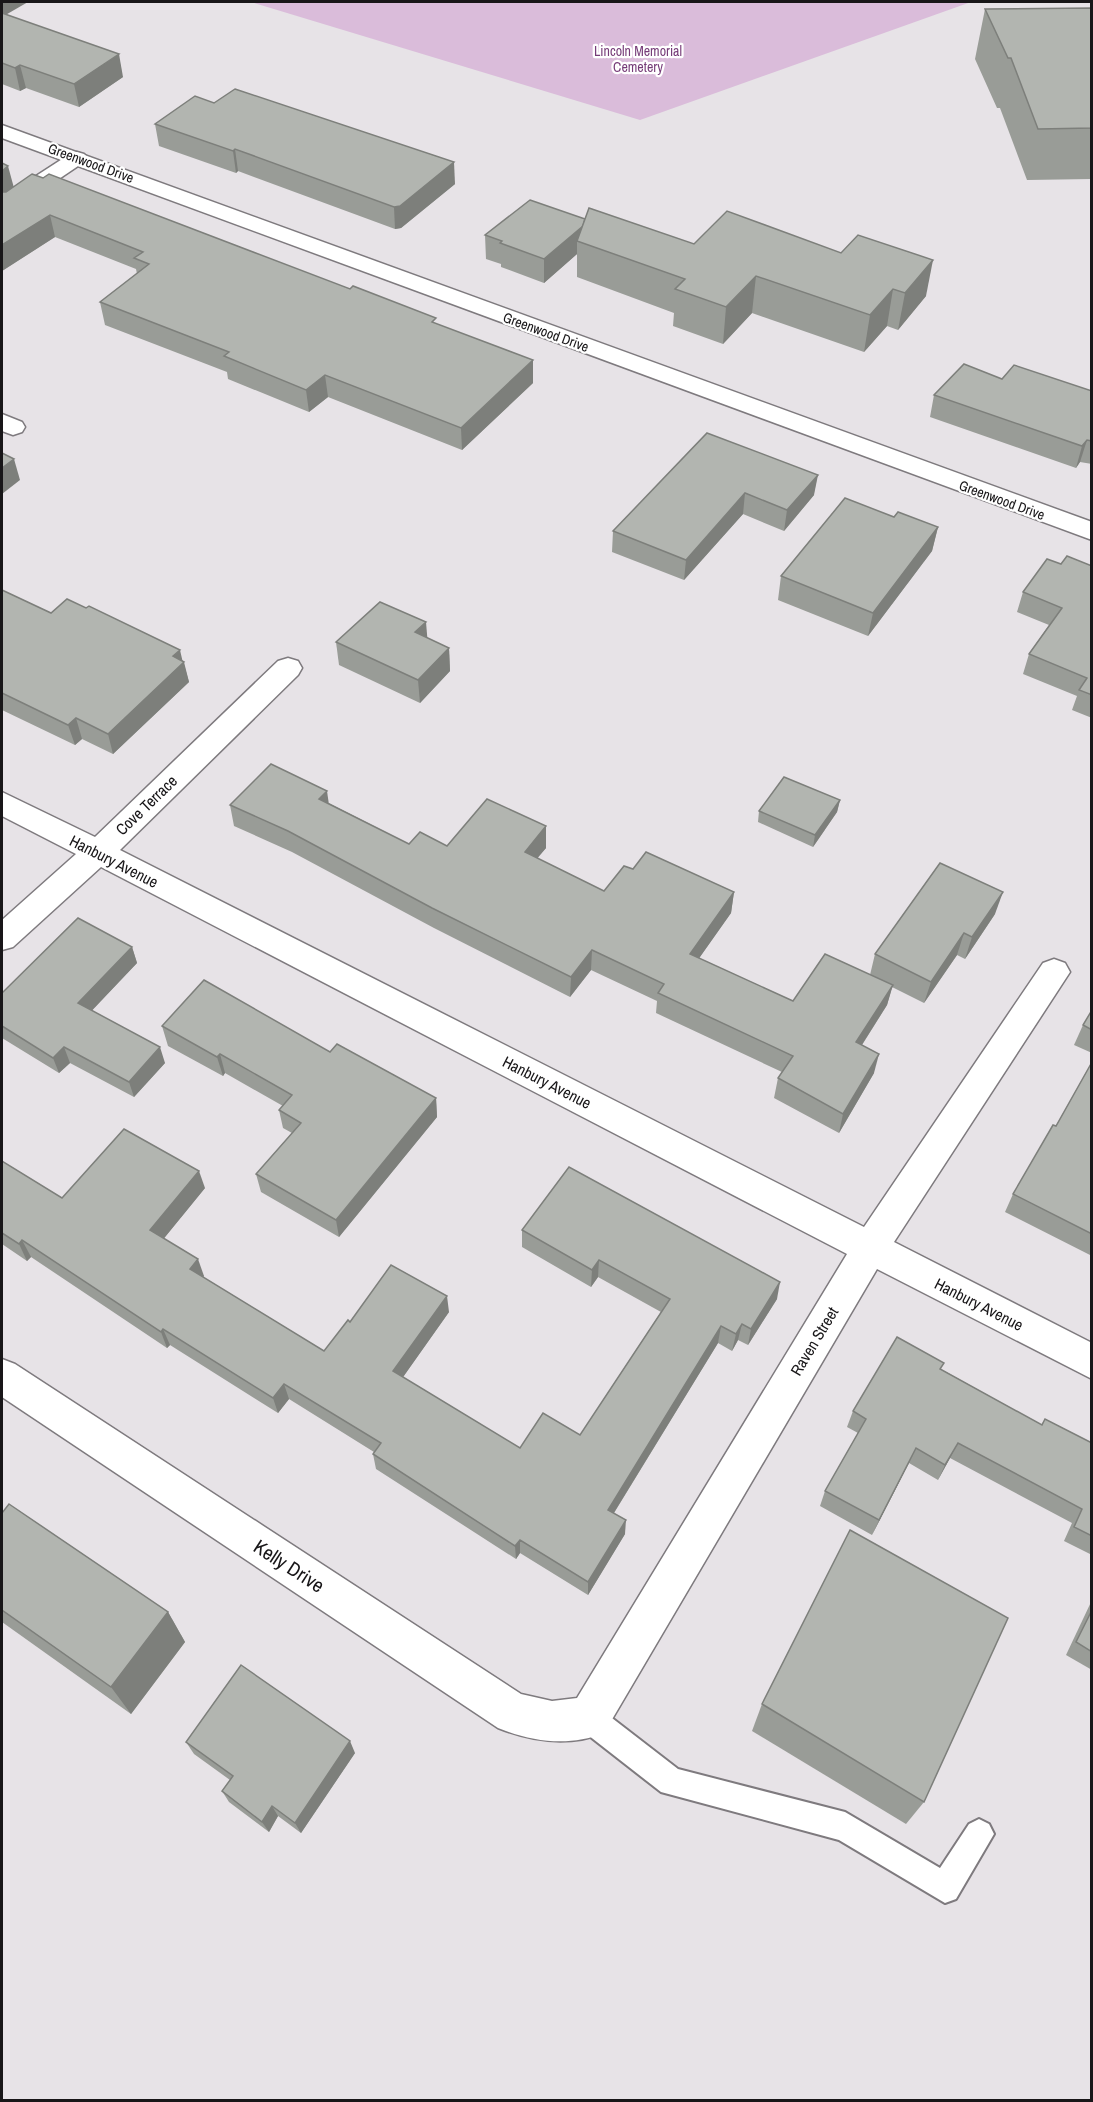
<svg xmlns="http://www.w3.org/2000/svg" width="1093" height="2102" font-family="'Archivo Narrow',sans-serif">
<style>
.green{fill:#dabcda}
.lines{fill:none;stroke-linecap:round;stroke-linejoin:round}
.service-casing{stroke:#7e7a7e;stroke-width:4}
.minor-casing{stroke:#7e7a7e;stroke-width:3}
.tertiary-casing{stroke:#7e7a7e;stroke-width:3}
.service{fill:#fff;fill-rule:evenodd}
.minor{fill:#fff;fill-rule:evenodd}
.tertiary{fill:#fff;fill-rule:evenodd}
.wall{fill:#999c97}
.shaded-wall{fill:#7d7f7b}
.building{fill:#b2b5b0;stroke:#7d7f7b;stroke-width:1.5}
.labels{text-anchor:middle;stroke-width:4.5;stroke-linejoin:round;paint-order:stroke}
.far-park-label{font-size:14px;fill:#763c78;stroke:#fff}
.far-street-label{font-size:14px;fill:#181618;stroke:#fff}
.street-label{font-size:16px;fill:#181618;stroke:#fff}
.near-street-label{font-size:20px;fill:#181618;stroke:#fff}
</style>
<rect width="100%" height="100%" fill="#e7e3e7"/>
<path class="green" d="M251,2H971L640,120Z"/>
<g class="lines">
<g class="service-casing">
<path id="service" d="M589,1704L599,1708L678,1769L845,1812L940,1868L969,1824L979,1819L989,1824L994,1834L956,1899L945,1903L839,1840L661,1792L579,1728L575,1718L579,1708Z"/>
</g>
<g class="minor-casing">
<g id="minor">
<path d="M77,152L84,154L88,158L84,162L10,212L2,213V198L70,154Z"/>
<path d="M2,414L22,422L25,427L22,432L13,435L2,431Z"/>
<path d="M288,658L298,661L302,668L298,675L120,850L864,1227L1043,963L1054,959L1065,963L1070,972L894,1242L1092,1343V1379L877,1269L604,1733C569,1747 533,1742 498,1728L2,1397V1359L15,1364L521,1694L552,1701L577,1698L847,1254L101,867L13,947L2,950V920L76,854L2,816V792L95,837L278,661Z"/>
</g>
</g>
<g class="tertiary-casing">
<path id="tertiary" d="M2,125L1092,522V540L2,138Z"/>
</g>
<use href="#service" class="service"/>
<use href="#minor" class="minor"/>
<use href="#tertiary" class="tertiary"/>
</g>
<g class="wall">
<path d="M2,2L5,14L123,77L79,107L26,88L20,91L2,84Z"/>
<path d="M1092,8V179L1027,180L1000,108H997L975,59L985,9Z"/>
<path d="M155,124L455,184L401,228L395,229L238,171L236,173L159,146Z"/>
<path d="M14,186L436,324L533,383L462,450L328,397L309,412L228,379L227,372L105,325L100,302L137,274L136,269L55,237L2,271Z"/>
<path d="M585,219L694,244L926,296L898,330L887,326L864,352L752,313L723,344L673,326L674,313L577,277V254L544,283L501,267V264L486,259L485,235Z"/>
<path d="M1002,379L1092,391V464L1080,462L1076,468L930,417L934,395Z"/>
<path d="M707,433L814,495L784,531L743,514L684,580L612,552L613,531Z"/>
<path d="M894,517L938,527L932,551L868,636L778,600L781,576Z"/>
<path d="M1061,564L1092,566V718L1072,710L1077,696L1023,674L1029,654L1049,625L1017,612L1023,592Z"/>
<path d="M2,590L51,613L183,661L189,682L113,754L82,739L75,745L2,710Z"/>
<path d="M427,638L449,648L450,671L420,703L339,665L336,642Z"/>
<path d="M840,800L837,812L813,847L758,822L759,811Z"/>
<path d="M329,803L409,844L447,846L546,826V848L537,858L604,891L633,869L734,892L731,913L699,958L793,1001L870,975L875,954L995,914L965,959L957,955L924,1003L892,987L887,1005L862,1045L874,1073L839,1133L774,1098L778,1078L782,1072L656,1013L657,1001L591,970L570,997L434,928L292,852L234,826L230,805Z"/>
<path d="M132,947L137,963L92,1010L165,1063L134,1097L70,1063L59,1073L2,1038V993Z"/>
<path d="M1092,1010V1053L1074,1045L1083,1025Z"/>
<path d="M162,1026L330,1052L436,1098L437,1117L339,1237L261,1192L256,1174L292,1133L283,1128L279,1110L283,1106L225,1073L223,1076L168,1046Z"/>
<path d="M1092,1062V1256L1005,1212L1013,1194L1056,1126Z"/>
<path d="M2,1161L62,1198L205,1188L164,1238L204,1276L203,1277L324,1351L350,1322L449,1312L403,1377L520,1448L580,1435L661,1312L598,1277L591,1287L522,1247V1230L777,1299L748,1345L738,1340L732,1351L718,1343L614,1513L625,1534L588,1595L520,1553L516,1559L376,1469L373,1454L374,1452L289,1399L278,1413L170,1345L167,1348L31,1257L27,1261L2,1244Z"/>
<path d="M941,1369L1041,1425L1045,1419L1092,1443V1555L1064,1541L1072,1523L950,1458L938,1480L909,1463L872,1535L820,1506L825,1491L858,1433L847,1427L853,1411Z"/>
<path d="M2,1513L168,1612L185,1642L131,1714L2,1622Z"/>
<path d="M1092,1600V1670L1066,1655Z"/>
<path d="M762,1704L924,1802L906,1824L752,1731Z"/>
<path d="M186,1742L355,1753L301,1833L278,1816L269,1832L229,1802L222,1791L230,1780L194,1754Z"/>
</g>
<g class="shaded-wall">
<path d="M2,2H28L2,17Z"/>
<path d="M119,54L123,77L79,107L74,84Z"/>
<path d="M20,65L26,88L20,91L15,68Z"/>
<path d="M235,149L238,171L236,173L233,151Z"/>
<path d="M454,162L455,184L401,228L395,229L394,207Z"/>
<path d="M8,166L14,188L2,197V171Z"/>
<path d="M50,215L55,237L2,271V245Z"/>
<path d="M589,221L577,241V254L544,283V259Z"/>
<path d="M933,260L926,296L898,330L905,293Z"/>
<path d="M756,276L752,313L723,344L726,307Z"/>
<path d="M893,289L887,326L864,352L870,315Z"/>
<path d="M533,360V383L462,450L461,428Z"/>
<path d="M325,375L328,397L309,412L306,390Z"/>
<path d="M1087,440L1080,462L1076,468L1082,446Z"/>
<path d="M14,459L20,480L2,494V468Z"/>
<path d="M818,475L814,495L784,531L787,510Z"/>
<path d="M745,493L743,514L684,580L686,560Z"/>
<path d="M938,527L932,551L868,636L873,613Z"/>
<path d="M426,622L428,646L415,632Z"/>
<path d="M449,648L450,671L420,703L418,680Z"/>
<path d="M180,650L183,663L184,662L189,682L113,754L108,734L173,656Z"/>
<path d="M76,718L82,739L75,745L68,725Z"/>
<path d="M327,791L330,812L319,799Z"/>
<path d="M840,800L837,812L813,847L815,835Z"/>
<path d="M546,826V848L525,873V852Z"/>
<path d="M734,892L731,913L688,974L690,954Z"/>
<path d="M1003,892L995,914L965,959L972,937Z"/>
<path d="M964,933L957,955L924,1003L931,982Z"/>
<path d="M132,947L137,963L84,1019L78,1003Z"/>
<path d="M592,950L591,970L570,997L571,977Z"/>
<path d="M893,985L887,1005L851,1062L856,1042Z"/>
<path d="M64,1047L70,1063L59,1073L53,1058Z"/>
<path d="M160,1047L165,1063L134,1097L129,1082Z"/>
<path d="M220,1054L225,1073L223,1076L217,1057Z"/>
<path d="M879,1054L874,1073L839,1133L843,1114Z"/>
<path d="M436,1098L437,1117L339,1237L336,1220Z"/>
<path d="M199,1171L205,1188L157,1247L150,1230Z"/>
<path d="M22,1240L31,1257L27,1261L19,1244Z"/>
<path d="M198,1259L204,1276L196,1286L190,1269Z"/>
<path d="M599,1260L598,1277L591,1287L592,1270Z"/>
<path d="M780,1282L777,1299L748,1345L751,1329Z"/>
<path d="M447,1296L449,1312L396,1387L393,1371Z"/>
<path d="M742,1324L738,1340L732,1351L736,1334Z"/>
<path d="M721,1326L718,1343L607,1524L608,1510Z"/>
<path d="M163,1329L170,1345L167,1348L161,1332Z"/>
<path d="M284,1384L289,1399L278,1413L273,1398Z"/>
<path d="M958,1443L950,1458L938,1480L945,1465Z"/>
<path d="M916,1448L909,1463L872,1535L879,1520Z"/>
<path d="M626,1520L625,1534L588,1595V1582Z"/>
<path d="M520,1540V1553L516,1559L515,1546Z"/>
<path d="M168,1612L185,1642L131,1714L111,1687Z"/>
<path d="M350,1741L355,1753L301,1833L295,1823Z"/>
<path d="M272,1806L278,1816L269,1832L262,1822Z"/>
</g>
<g class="building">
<path d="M1092,8V128L1038,129L1011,58H1008L985,9Z"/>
<path d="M2,13L119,54L74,84L20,65L15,68L2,63Z"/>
<path d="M235,89L454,162L400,206L394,207L235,149L233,151L155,124L195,96L214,103Z"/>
<path d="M2,163L8,166L2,171Z"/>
<path d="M32,174L43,178L49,174L350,289L353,286L436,318L432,322L533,360L461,428L325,375L306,390L224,356L229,352L100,302L149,264L134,258L143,252L50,215L2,245V192H6Z"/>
<path d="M530,200L585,219L583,226L544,259L500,243L502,241L485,235Z"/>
<path d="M589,208L694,244L727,211L841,253L858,235L933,260L905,293L893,289L870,315L756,276L726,307L675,289L685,279L577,241Z"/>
<path d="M964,364L1002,379L1014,365L1092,391V441L1087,440L1082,446L934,395Z"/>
<path d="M707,433L818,475L787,510L745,493L686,560L613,531Z"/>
<path d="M2,453L14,459L2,468Z"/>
<path d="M845,498L894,517L898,512L938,527L873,613L781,576Z"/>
<path d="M1067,556L1092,566V695L1079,690L1087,678L1029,654L1062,608L1023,592L1047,559L1061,564Z"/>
<path d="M2,590L51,613L67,599L86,608L89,606L180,650L173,656L184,662L108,734L76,718L68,725L2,693Z"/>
<path d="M380,602L426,622L415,632L449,648L418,680L336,642Z"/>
<path d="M271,764L327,791L319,799L409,844L420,832L447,846L487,799L546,826L525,852L604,891L624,866L633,869L646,852L734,892L690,954L793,1001L825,954L893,985L856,1042L879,1054L843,1114L778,1078L793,1056L658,993L664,984L592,950L571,977L432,908L288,831L230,805Z"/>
<path d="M784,777L840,800L815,835L759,811Z"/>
<path d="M940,863L1003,892L972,937L964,933L931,982L875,954Z"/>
<path d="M78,918L132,947L78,1003L160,1047L129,1082L64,1047L53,1058L2,1026V993Z"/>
<path d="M204,980L330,1052L337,1044L436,1098L336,1220L256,1174L301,1123L279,1110L292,1095L220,1054L217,1057L162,1026Z"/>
<path d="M1092,1010V1030L1083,1025Z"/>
<path d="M1092,1062V1234L1013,1194L1053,1125L1056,1126Z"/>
<path d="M124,1129L199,1171L150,1230L198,1259L190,1269L324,1351L348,1320L350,1322L391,1265L447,1296L393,1371L520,1448L543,1413L580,1435L670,1299L599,1260L592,1270L522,1230L569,1167L780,1282L751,1329L742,1324L736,1334L721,1326L608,1510L626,1520L588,1582L520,1540L515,1546L373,1454L381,1443L284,1384L273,1398L163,1329L161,1332L22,1240L19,1244L2,1233V1161L62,1198Z"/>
<path d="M897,1337L944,1363L940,1369L1042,1425L1045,1419L1092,1443V1536L1074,1527L1082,1509L958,1443L945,1465L916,1448L879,1520L825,1491L866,1419L853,1411Z"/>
<path d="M9,1504L168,1612L111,1687L2,1610V1513Z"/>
<path d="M850,1530L1008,1618L924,1802L762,1704Z"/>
<path d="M1092,1610V1652L1076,1642Z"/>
<path d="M241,1665L350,1741L295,1823L272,1806L262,1822L222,1791L233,1776L186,1742Z"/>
</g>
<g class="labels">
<g class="far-park-label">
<text x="638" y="56">Lincoln Memorial<tspan x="638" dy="16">Cemetery</tspan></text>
</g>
<g class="far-street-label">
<text transform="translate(91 163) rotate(20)" y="5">Greenwood Drive</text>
<text transform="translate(546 332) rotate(20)" y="5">Greenwood Drive</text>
<text transform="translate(1002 500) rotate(20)" y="5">Greenwood Drive</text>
</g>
<g class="street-label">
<text transform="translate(146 805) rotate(-44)" y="6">Cove Terrace</text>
<text transform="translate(114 861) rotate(27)" y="6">Hanbury Avenue</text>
<text transform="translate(547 1082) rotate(27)" y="6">Hanbury Avenue</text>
<text transform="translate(979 1304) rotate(27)" y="6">Hanbury Avenue</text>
<text transform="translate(814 1341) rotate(-59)" y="6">Raven Street</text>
</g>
<g class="near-street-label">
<text transform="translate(289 1566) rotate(33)" y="7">Kelly Drive</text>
</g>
</g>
<rect width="1093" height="2102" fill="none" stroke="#181618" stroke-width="6"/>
</svg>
